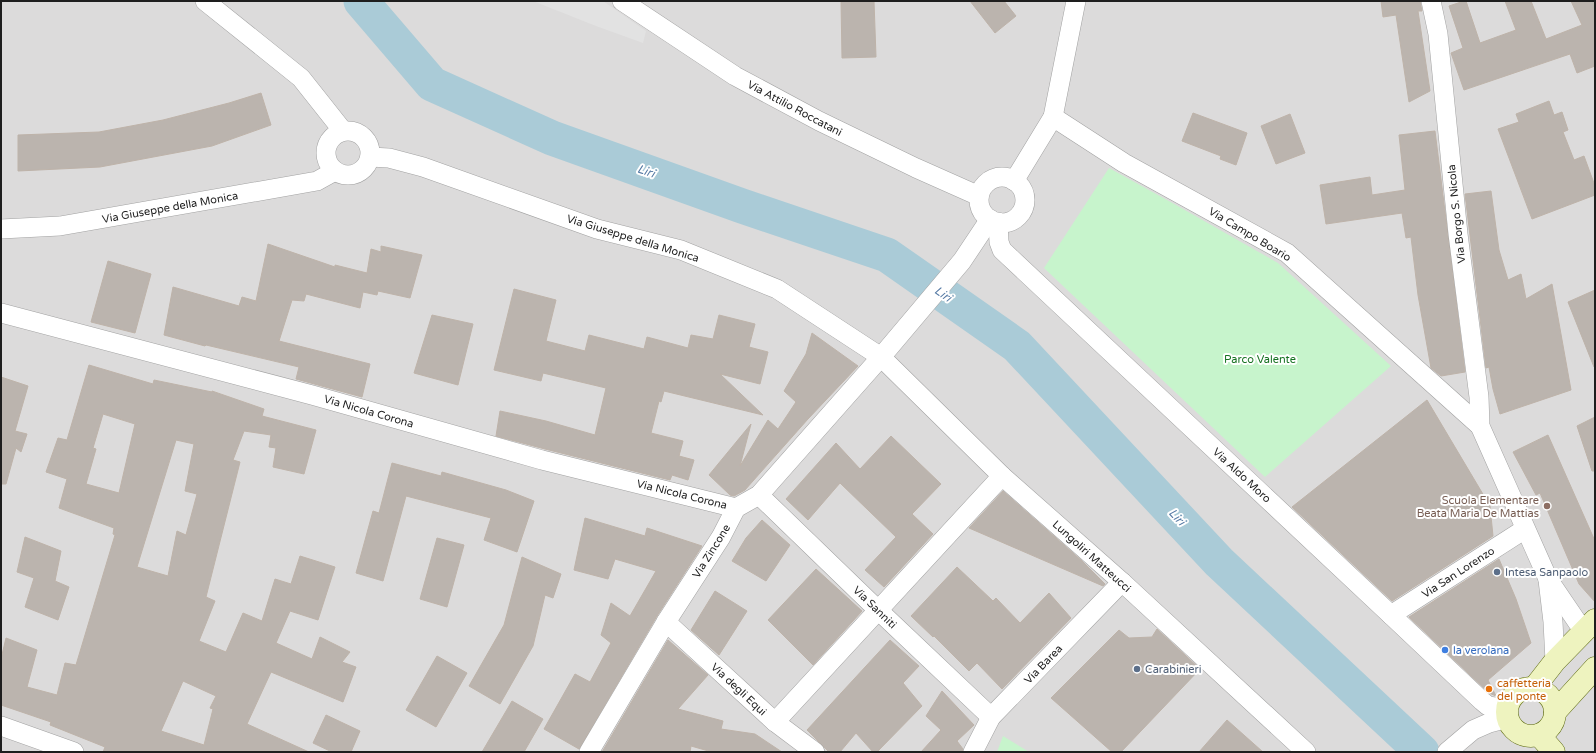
<svg xmlns="http://www.w3.org/2000/svg" width="1596" height="753" font-family="'Varela Round',sans-serif">
<style>
.residential{fill:#dcdbdb}
.park{fill:#c7f4cc}
.parking{fill:#e2e2e2}
.lines{fill:none;stroke-linecap:round;stroke-linejoin:round}
.river{stroke:#aacbd7;stroke-width:35}
.building{fill:#bbb4ae;stroke:#beb3a9;fill-rule:evenodd}
.street-casing{stroke:#a2a2a2;stroke-width:20}
.secondary-casing{stroke:#5d6a10;stroke-width:23}
.street{stroke:#fff;stroke-width:19}
.secondary{stroke:#eef3bf;stroke-width:22}
.education-dot{fill:#8d6e63;stroke:#fff;stroke-width:1.5}
.service-dot{fill:#5c6f8a;stroke:#fff;stroke-width:1.5}
.shop-dot{fill:#3f7fe0;stroke:#fff;stroke-width:1.5}
.food-dot{fill:#e8710a;stroke:#fff;stroke-width:1.5}
.labels{text-anchor:middle;stroke-width:4;stroke-linejoin:round;paint-order:stroke}
.street-label{font-size:11px;fill:#1e1e1e;stroke:#fff}
.park-label{font-size:11px;fill:#177222;stroke:#fff}
.education-label{font-size:11px;fill:#785e54;stroke:#fff;text-anchor:end}
.service-label{font-size:11px;fill:#4e5e75;stroke:#fff;text-anchor:start}
.shop-label{font-size:11px;fill:#366cbe;stroke:#fff;text-anchor:start}
.food-label{font-size:11px;fill:#c56008;stroke:#fff;text-anchor:start}
.water-label{font-size:12px;font-style:italic;fill:#5479a4;stroke:#fff}
</style>
<rect width="100%" height="100%" fill="#eeece5"/>
<rect class="residential" x="1" y="1" width="1594" height="751"/>
<g class="park">
<path d="M1109,168L1176,205L1278,263L1391,366L1265,477L1044,268Z"/>
<path d="M1003,736L1029,752H997Z"/>
</g>
<path class="parking" d="M533,1H603L646,31L643,43L596,26Z"/>
<g class="lines">
<path class="river" d="M361,1L432,84L552,138L742,206L887,255L1017,346L1219,562L1422,752"/>
</g>
<g class="building">
<path d="M841,1H874L876,57L842,58Z"/>
<path d="M970,1H1004L1016,16L995,33Z"/>
<path d="M1381,1H1420L1422,11H1418L1430,91L1409,102L1396,15L1383,17Z"/>
<path d="M1464,1H1466L1480,43L1516,30L1505,1H1531L1546,39L1582,25L1571,1H1595V66L1577,73L1570,54L1464,90L1451,53L1463,48L1449,6Z"/>
<path d="M261,93L271,125L212,146L100,167L18,171V135L99,132L163,120L229,103Z"/>
<path d="M1549,101L1554,115L1562,112L1568,130L1563,132L1574,160L1584,156L1595,186V195L1532,219L1498,129L1519,122L1516,114Z"/>
<path d="M1193,113L1247,133L1236,165L1220,159L1221,156L1182,141Z"/>
<path d="M1290,114L1305,153L1276,164L1261,126Z"/>
<path d="M1435,131L1465,372L1441,376L1431,368L1418,295L1411,237L1406,238L1402,213L1326,224L1320,185L1370,177L1372,195L1405,190L1399,135Z"/>
<path d="M1491,191L1499,250L1508,280L1521,274L1526,299L1552,284L1571,390L1500,414L1493,389L1489,367L1486,368L1465,194Z"/>
<path d="M268,244L335,267V265L367,273L371,249L381,252V246L422,255L410,298L378,291L377,295L363,292L360,308L306,294L304,301L292,300L279,341L370,364L362,397L296,379L299,367L206,345L205,346L164,335L173,287L239,306L242,297L256,301Z"/>
<path d="M108,261L151,274L135,333L91,322Z"/>
<path d="M514,289L556,300L546,341L585,351L589,335L644,349L647,337L688,348L691,335L713,339L719,315L755,324L749,347L768,352L760,384L720,374L763,415L664,391L661,402L659,401L651,433L683,441L679,456L694,460L688,480L672,475L670,480L545,449L496,436L500,411L546,421L595,435L606,388L543,373L541,381L494,370Z"/>
<path d="M1595,290V367H1594L1568,302Z"/>
<path d="M432,315L473,324L458,385L414,373Z"/>
<path d="M812,333L858,366L808,419L745,490L734,496L730,495L709,475L751,424L740,466L768,420L778,429L796,402L784,391L806,354Z"/>
<path d="M89,365L153,384L154,380L212,392V391L264,409L262,416L316,430L304,474L273,467L276,448L269,447L271,435L244,431L233,460L240,462L206,597L215,601L199,641L226,652L243,613L262,621L275,579L291,584L300,556L335,567L318,620L290,611L276,643L312,659L320,637L350,652L342,662L356,667L343,702L271,672L247,724L309,752H103L105,747L50,725L51,722L1,705V659L6,638L37,650L27,687L57,695L65,663L76,665L115,535L113,534L114,528L59,508L67,479L46,472L58,438L67,440ZM103,414L135,424L119,493L86,484L96,449L93,448ZM176,440L194,444L185,491L197,494L186,535L177,531L168,576L137,567ZM183,681L216,696L210,708L213,709L204,745L161,731Z"/>
<path d="M1,377L28,386L15,431L27,434L21,452L16,448L6,484H1Z"/>
<path d="M1427,400L1490,506L1493,536L1392,601L1292,507Z"/>
<path d="M1595,417V471H1592L1577,426Z"/>
<path d="M1548,435L1595,541V602L1579,584L1540,493L1536,495L1513,452Z"/>
<path d="M891,436L941,484L912,514L933,534L884,587L865,570L896,537L840,483L808,520L786,499L836,443L860,469Z"/>
<path d="M392,463L441,476L442,472L506,490L534,501L517,552L484,540L491,518L406,496L383,581L356,573L373,511L379,513Z"/>
<path d="M1003,491L1082,561L1105,584L1103,586L969,528Z"/>
<path d="M585,518L645,536L647,528L702,546L657,616L579,749L544,729L575,674L590,682L611,643L601,635L611,603L630,616L656,571L615,559L608,579L574,570Z"/>
<path d="M762,520L790,545L766,581L732,561L746,538Z"/>
<path d="M25,537L61,551L55,581L69,587L58,620L25,607L34,578L17,572Z"/>
<path d="M437,538L464,545L447,607L420,599Z"/>
<path d="M522,557L561,574L553,598L545,595L533,646L500,704L469,686L504,625Z"/>
<path d="M1499,559L1516,599L1531,643L1488,680L1496,696L1489,693L1409,617Z"/>
<path d="M957,567L993,601L996,598L1020,623L1049,593L1071,618L1002,689L977,663L969,671L934,636L933,637L911,616Z"/>
<path d="M816,569L862,611L813,665L768,620Z"/>
<path d="M715,591L747,611L719,655L691,630Z"/>
<path d="M1157,629L1200,669L1121,752H1112L1051,698L1119,630L1129,638L1152,637Z"/>
<path d="M668,640L708,675L678,709L723,721L721,729L755,734L782,752H712L691,746L690,752H602Z"/>
<path d="M890,640L919,666L903,683L922,706L877,752H873L856,733L840,752H829L807,730Z"/>
<path d="M437,656L467,673L436,727L406,710Z"/>
<path d="M942,691L974,725L957,741L963,749L962,752H921L941,730L926,716Z"/>
<path d="M512,701L543,719L524,752H482Z"/>
<path d="M326,715L360,731L351,752H332L313,743Z"/>
<path d="M1227,720L1263,752H1199Z"/>
</g>
<g class="lines">
<g class="street-casing">
<g id="street">
<path d="M205,1L301,78L343,131"/>
<path d="M622,1L735,76L819,121L916,168L979,196"/>
<path d="M1431,1L1438,34L1458,234L1479,397L1480,426L1548,579L1584,632"/>
<path d="M1053,117L1124,163L1287,253L1480,426"/>
<circle cx="348" cy="153" r="22"/>
<path d="M370,157L389,158L423,167L597,229L681,250L777,289L881,357L1002,476L1122,582L1306,752"/>
<circle cx="1002" cy="200" r="23"/>
<path d="M1014,181L1053,117L1076,1"/>
<path d="M998,222L999,242L1002,250L1391,615L1482,701L1488,706L1507,709"/>
<path d="M1,229L60,226L317,181L335,171"/>
<path d="M1,313L312,395L542,460L736,508"/>
<path d="M759,495L878,610L991,717"/>
<path d="M1548,580L1553,622L1555,661"/>
<path d="M1391,615L1525,529"/>
<path d="M666,622L775,722L815,752"/>
<path d="M775,722L1002,476"/>
<path d="M1,726L74,752"/>
<path d="M589,752L666,622L721,537L736,508L759,495L881,357L962,261L990,219"/>
<path d="M973,752L991,717L1122,582"/>
<path d="M1447,752L1473,730L1489,723L1508,718"/>
</g>
</g>
<g class="secondary-casing">
<g id="secondary">
<path d="M1534,688L1555,661L1595,620"/>
<circle cx="1531" cy="712" r="24"/>
<path d="M1555,712L1595,668"/>
<path d="M1539,735L1554,752"/>
</g>
</g>
<use href="#street" class="street"/>
<use href="#secondary" class="secondary"/>
</g>
<circle class="education-dot" cx="1547" cy="506" r="4"/>
<g class="service-dot">
<circle cx="1497" cy="572" r="4"/>
<circle cx="1137" cy="669" r="4"/>
</g>
<circle class="shop-dot" cx="1445" cy="650" r="4"/>
<circle class="food-dot" cx="1489" cy="689" r="4"/>
<g class="labels">
<g class="street-label">
<text transform="translate(795 108) rotate(28)" y="4">Via Attilio Roccatani</text>
<text transform="translate(170 207) rotate(-10)" y="4">Via Giuseppe della Monica</text>
<text transform="translate(1456 214) rotate(-96)" y="4">Via Borgo S. Nicola</text>
<text transform="translate(1250 234) rotate(31)" y="4">Via Campo Boario</text>
<text transform="translate(633 238) rotate(17)" y="4">Via Giuseppe della Monica</text>
<text transform="translate(369 411) rotate(16)" y="4">Via Nicola Corona</text>
<text transform="translate(1242 475) rotate(43)" y="4">Via Aldo Moro</text>
<text transform="translate(682 494) rotate(14)" y="4">Via Nicola Corona</text>
<text transform="translate(711 551) rotate(-58)" y="4">Via Zincone</text>
<text transform="translate(1092 556) rotate(42)" y="4">Lungoliri Matteucci</text>
<text transform="translate(1458 572) rotate(-33)" y="4">Via San Lorenzo</text>
<text transform="translate(875 607) rotate(44)" y="4">Via Sanniti</text>
<text transform="translate(1043 664) rotate(-46)" y="4">Via Barea</text>
<text transform="translate(739 689) rotate(43)" y="4">Via degli Equi</text>
</g>
<g class="park-label">
<text x="1260" y="363">Parco Valente</text>
</g>
<g class="education-label">
<text x="1539" y="504">Scuola Elementare<tspan x="1539" dy="13">Beata Maria De Mattias</tspan></text>
</g>
<g class="service-label">
<text x="1505" y="576">Intesa Sanpaolo</text>
<text x="1145" y="673">Carabinieri</text>
</g>
<g class="shop-label">
<text x="1453" y="654">la verolana</text>
</g>
<g class="food-label">
<text x="1497" y="687">caffetteria<tspan x="1497" dy="13">del ponte</tspan></text>
</g>
<g class="water-label">
<text transform="translate(646 171) rotate(19)" y="4">Liri</text>
<text transform="translate(943 294) rotate(35)" y="4">Liri</text>
<text transform="translate(1177 517) rotate(47)" y="4">Liri</text>
</g>
</g>
<rect width="1596" height="753" fill="none" stroke="#1e1e1e" stroke-width="4"/>
</svg>
